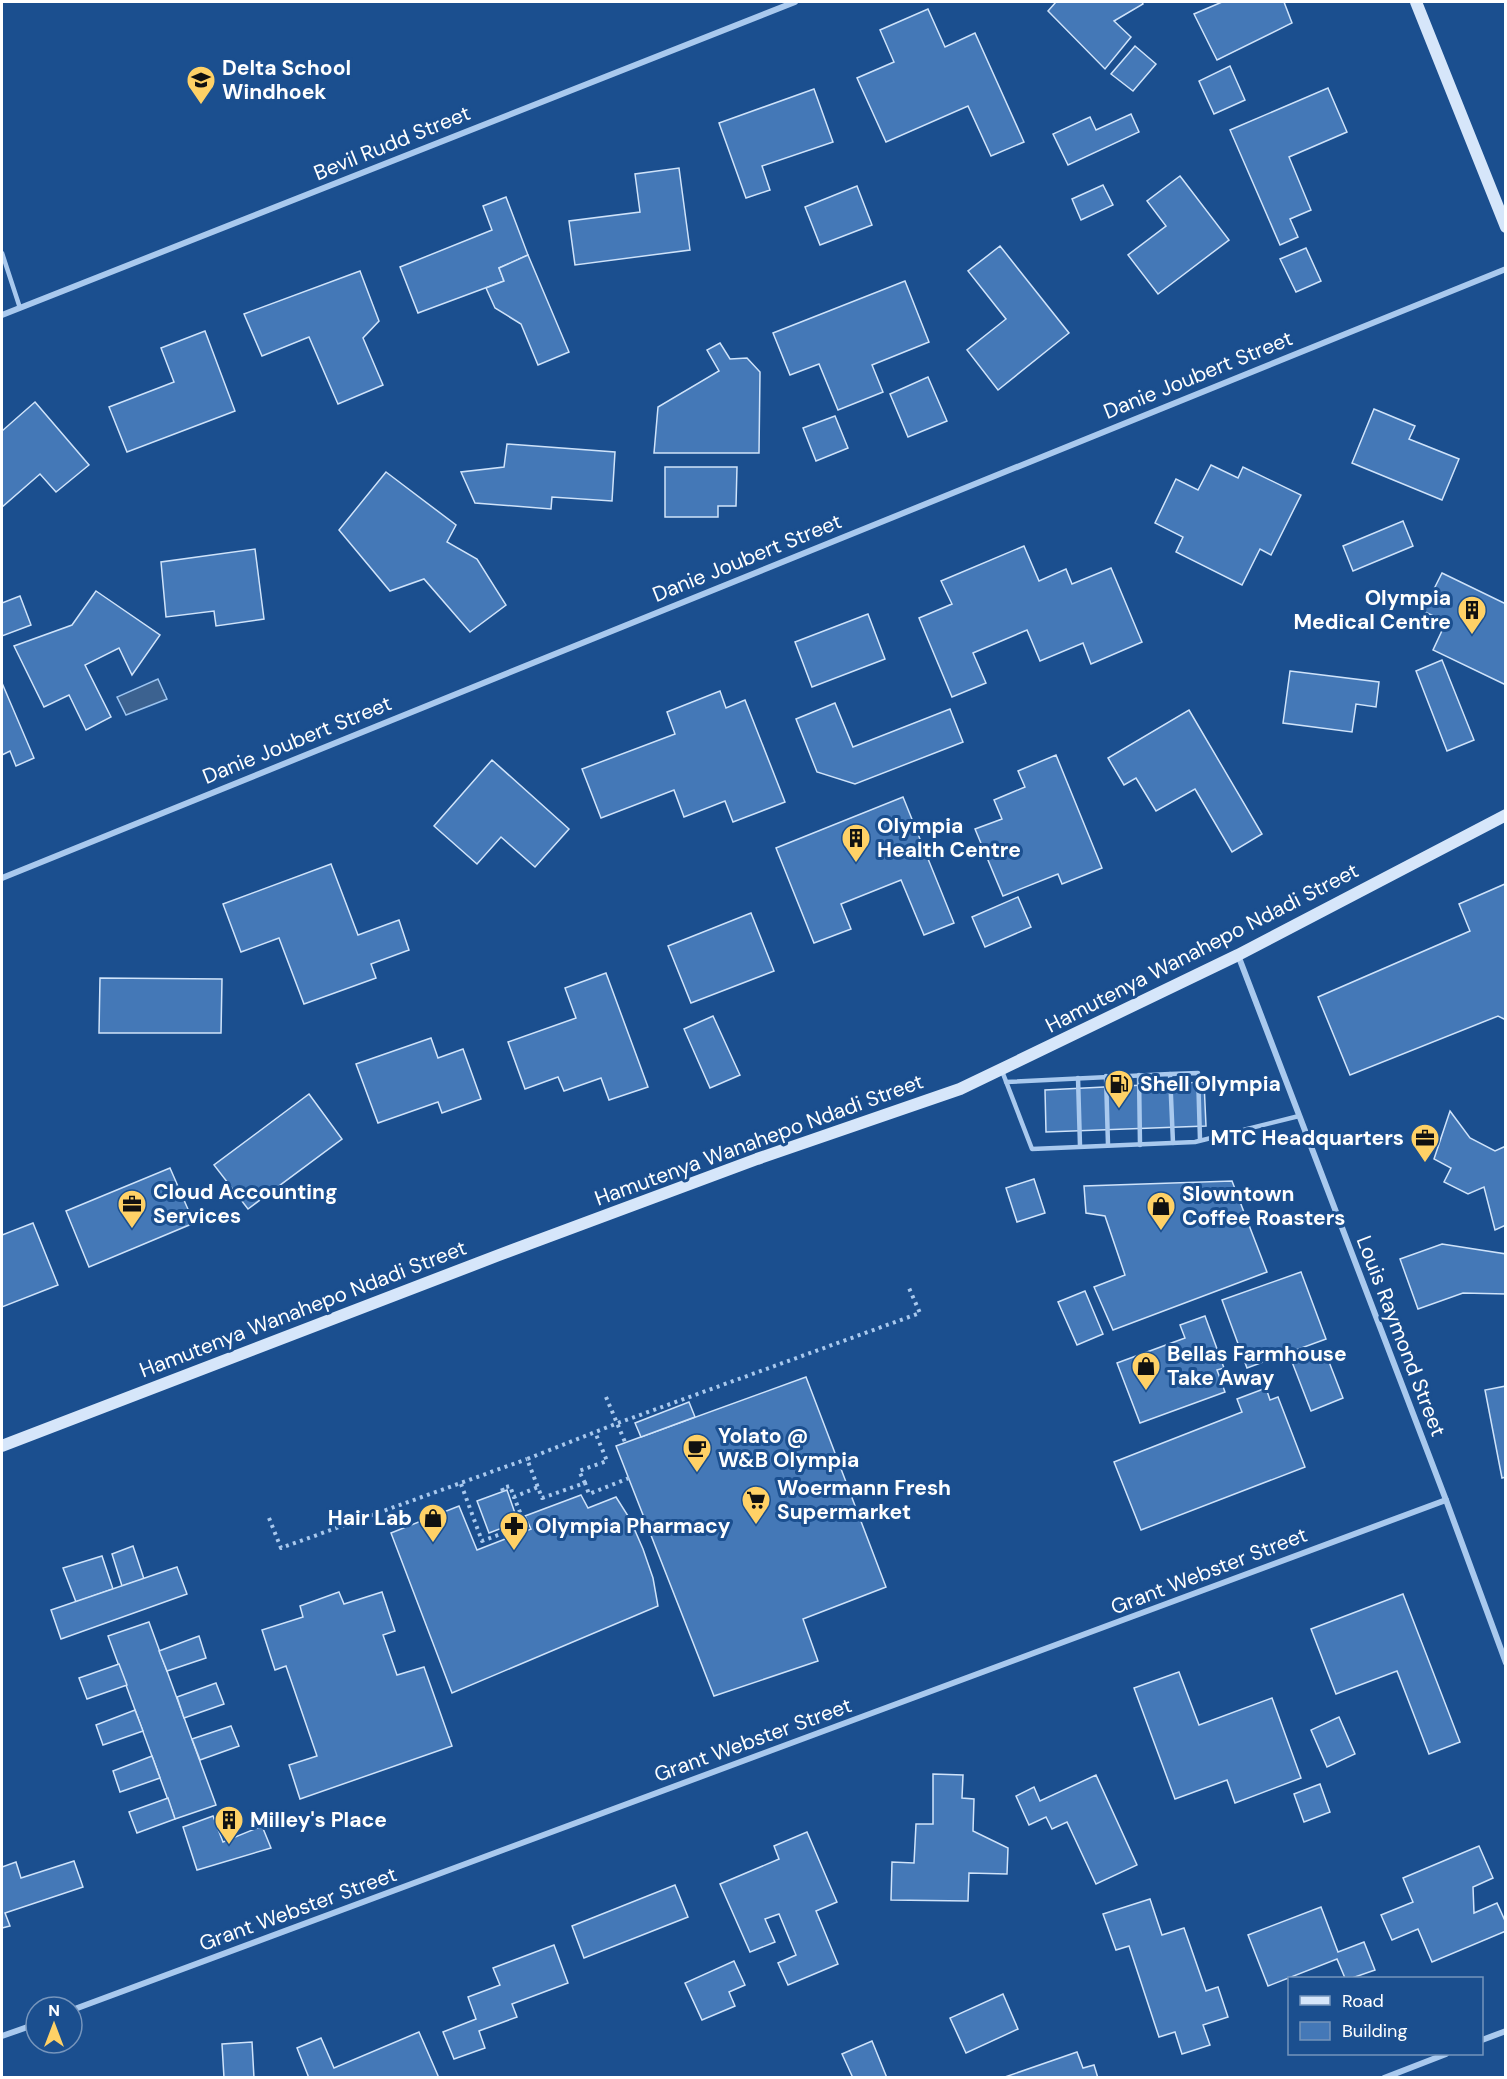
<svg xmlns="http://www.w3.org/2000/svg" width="1507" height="2079" font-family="'DM Sans',sans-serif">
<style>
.water{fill:#3c6290;stroke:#9cc4f0;stroke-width:1.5}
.building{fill:#4478b7;stroke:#cfe3fa;stroke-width:1.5}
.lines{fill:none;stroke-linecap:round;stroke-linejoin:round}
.path{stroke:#a9c9ee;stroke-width:4;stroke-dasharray:3 4.5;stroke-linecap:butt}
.lane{stroke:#a9c9ee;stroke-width:4.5}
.street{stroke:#a9c9ee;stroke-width:6}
.secondary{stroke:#d6e6fa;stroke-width:12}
.labels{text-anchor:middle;stroke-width:6;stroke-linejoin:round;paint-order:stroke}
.poi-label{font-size:21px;font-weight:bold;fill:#fff;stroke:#1b4f8f;text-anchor:start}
.street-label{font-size:21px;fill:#fff;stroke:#1b4f8f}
</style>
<rect width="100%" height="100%" fill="#1b4f8f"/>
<path class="water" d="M158,679L167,699L126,715L117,697Z"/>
<g class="building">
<path d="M1056,2H1142L1143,4L1114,21L1131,37L1105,69L1048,11Z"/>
<path d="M1222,2H1284L1292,23L1217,60L1194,14Z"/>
<path d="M928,9L945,47L975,33L1024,142L991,156L968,106L886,142L857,78L894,62L880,30Z"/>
<path d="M1135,46L1156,64L1133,91L1111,74Z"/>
<path d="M1230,66L1245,100L1214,114L1199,81Z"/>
<path d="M1328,88L1347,132L1289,157L1311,210L1290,219L1298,237L1280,245L1230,130Z"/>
<path d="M814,89L833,142L762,166L770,190L746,198L719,123Z"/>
<path d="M1131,114L1139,132L1068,165L1053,134L1090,117L1096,130Z"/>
<path d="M679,168L690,250L575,265L569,221L640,212L635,174Z"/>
<path d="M1180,176L1229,240L1158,294L1128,255L1166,226L1147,201Z"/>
<path d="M1103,185L1113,205L1081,220L1072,199Z"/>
<path d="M857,186L872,225L820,245L805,207Z"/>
<path d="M506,197L528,255L499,268L504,281L418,313L400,267L492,230L483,206Z"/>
<path d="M1000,246L1069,333L998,390L967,350L1006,319L968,271Z"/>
<path d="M1306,248L1321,281L1296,292L1280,259Z"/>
<path d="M528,255L569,352L538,365L521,324L495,308L486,288L504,281L499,268Z"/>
<path d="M360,271L379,321L363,338L383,385L338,404L309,337L262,356L244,314Z"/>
<path d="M905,281L929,342L872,365L883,392L838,410L819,364L790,375L773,333Z"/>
<path d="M205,331L235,411L127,452L109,407L174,382L161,348Z"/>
<path d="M720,343L730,359L747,358L760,372L759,453H654L658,407L719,371L707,350Z"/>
<path d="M928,377L947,421L908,437L890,394Z"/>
<path d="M35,402L89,465L56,492L40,474L2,507V431Z"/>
<path d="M1374,409L1415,426L1409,439L1459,459L1442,500L1352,463Z"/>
<path d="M835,416L848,448L816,461L803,428Z"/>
<path d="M507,444L615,452L612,501L552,497L551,509L475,503L461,472L504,467Z"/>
<path d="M1211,465L1238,478L1243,467L1301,495L1271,555L1260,549L1242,585L1176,552L1183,537L1155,523L1176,479L1198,490Z"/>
<path d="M665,467H737L736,506H718V517H665Z"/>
<path d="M386,472L456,525L447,542L477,559L506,605L470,632L424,579L390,591L339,530Z"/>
<path d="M1403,521L1413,546L1353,571L1343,546Z"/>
<path d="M1024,546L1039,581L1066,569L1072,584L1111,568L1142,642L1091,664L1083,643L1040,661L1027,630L973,653L986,683L952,697L919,618L952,604L941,581Z"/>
<path d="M255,549L264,619L216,626L214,611L166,617L161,562Z"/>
<path d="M1442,573L1506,604V685L1433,650L1446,622L1423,611Z"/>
<path d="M96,591L160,635L132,675L119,648L85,665L111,717L86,730L69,695L44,707L14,646L72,625Z"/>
<path d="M20,596L31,625L2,636V603Z"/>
<path d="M868,614L885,659L812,687L795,642Z"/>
<path d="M1442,660L1474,740L1447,751L1416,671Z"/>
<path d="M1290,671L1379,682L1376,707L1356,704L1352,732L1283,723Z"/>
<path d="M2,683L34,758L16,766L10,751L2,755Z"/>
<path d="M720,691L726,708L745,700L785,802L733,822L725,801L684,817L674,790L601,818L582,769L675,734L667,712Z"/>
<path d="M835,703L853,747L950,709L963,742L855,784L817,772L796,719Z"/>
<path d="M1189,710L1262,834L1232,852L1195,789L1156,811L1136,778L1124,785L1108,758Z"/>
<path d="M1056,755L1102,868L1062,884L1058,874L1003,896L975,829L1002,819L994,800L1025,787L1018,771Z"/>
<path d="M492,760L569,829L535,867L501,837L477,864L434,826Z"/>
<path d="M903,797L954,923L924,935L901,880L841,904L851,929L814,943L776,848Z"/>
<path d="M331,864L358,935L399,920L409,950L371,964L376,978L304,1004L279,938L241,952L223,904Z"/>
<path d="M1505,884L1506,1020L1498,1016L1350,1075L1318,997L1470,931L1459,904Z"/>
<path d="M1018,897L1031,927L985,947L972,917Z"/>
<path d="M751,913L774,971L691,1003L668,946Z"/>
<path d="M606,973L648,1087L609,1100L601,1078L564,1091L558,1077L525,1089L508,1042L576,1018L565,988Z"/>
<path d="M100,978L222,979L221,1033H99Z"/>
<path d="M713,1016L740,1075L710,1088L684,1029Z"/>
<path d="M431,1038L438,1058L463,1049L481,1099L442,1113L438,1102L378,1123L356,1064Z"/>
<path d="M1204,1082L1206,1126L1046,1132L1045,1090Z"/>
<path d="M309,1094L342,1139L248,1209L214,1165Z"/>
<path d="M1450,1111L1470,1138L1495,1151L1506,1146V1225L1495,1230L1484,1187L1468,1194L1444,1182L1451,1168L1434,1159Z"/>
<path d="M170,1168L194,1223L89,1267L66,1211Z"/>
<path d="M1034,1179L1045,1213L1017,1222L1006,1188Z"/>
<path d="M1232,1181L1267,1272L1113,1330L1094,1287L1125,1275L1105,1216L1086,1213L1084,1186Z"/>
<path d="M33,1223L58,1285L2,1307V1235Z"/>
<path d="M1442,1244L1506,1254V1294L1463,1293L1418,1309L1400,1259Z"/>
<path d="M1301,1272L1326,1339L1247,1368L1222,1300Z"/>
<path d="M1085,1291L1103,1334L1077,1345L1058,1302Z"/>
<path d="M1205,1316L1224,1368L1217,1370L1225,1392L1140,1423L1117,1363L1185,1338L1180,1325Z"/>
<path d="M1324,1349L1343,1398L1311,1411L1292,1362Z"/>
<path d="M806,1377L886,1587L803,1619L818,1661L714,1696L616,1446Z"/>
<path d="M1506,1386V1477L1502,1478L1485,1390Z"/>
<path d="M1266,1388L1270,1400L1278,1397L1305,1467L1141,1530L1114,1462L1242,1412L1237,1399Z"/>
<path d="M689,1402L695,1417L641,1437L635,1423Z"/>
<path d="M507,1490L518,1522L489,1533L477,1501Z"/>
<path d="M581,1495L588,1508L616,1497L630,1519L643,1549L653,1578L658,1606L452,1693L391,1533L459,1506L477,1550L531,1529L525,1516Z"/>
<path d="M133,1546L144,1579L122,1586L112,1554Z"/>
<path d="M102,1556L113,1589L76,1602L63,1568Z"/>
<path d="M177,1567L187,1594L61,1639L51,1610Z"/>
<path d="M339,1592L344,1604L382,1592L395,1631L383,1635L397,1675L424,1667L452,1746L300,1799L289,1765L317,1756L286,1666L275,1670L262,1630L303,1617L300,1606Z"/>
<path d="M1403,1594L1460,1742L1429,1754L1397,1671L1336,1694L1311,1629Z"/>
<path d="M149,1622L216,1805L175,1819L108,1636Z"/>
<path d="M199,1636L206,1658L167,1671L159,1651Z"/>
<path d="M119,1664L127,1685L87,1699L79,1678Z"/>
<path d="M1179,1672L1199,1725L1272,1698L1301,1778L1235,1803L1227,1780L1175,1799L1134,1688Z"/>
<path d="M216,1683L224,1704L184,1718L177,1697Z"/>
<path d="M135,1710L143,1731L103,1745L96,1725Z"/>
<path d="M1339,1717L1355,1754L1327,1767L1311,1730Z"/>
<path d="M231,1726L239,1746L200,1760L192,1739Z"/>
<path d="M152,1756L160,1778L120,1792L113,1771Z"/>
<path d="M933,1774L963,1775L962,1798L974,1799L973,1831L1008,1848L1007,1874L969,1873L968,1901L891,1900L892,1862L914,1863L916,1824H933Z"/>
<path d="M1096,1775L1137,1865L1096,1884L1067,1822L1052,1829L1046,1817L1029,1825L1016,1796L1034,1787L1040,1801Z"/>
<path d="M1320,1784L1330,1812L1304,1822L1294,1794Z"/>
<path d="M168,1798L175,1819L137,1833L129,1812Z"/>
<path d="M213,1816L223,1842L262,1826L271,1848L197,1870L183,1827Z"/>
<path d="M807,1832L837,1902L816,1911L838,1964L788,1985L778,1963L796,1955L779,1914L765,1919L775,1942L750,1952L720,1884L779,1859L774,1846Z"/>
<path d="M1479,1846L1493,1878L1473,1887L1474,1913L1497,1903L1506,1923V1931L1432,1962L1418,1929L1392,1940L1381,1915L1413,1902L1403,1878Z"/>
<path d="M74,1861L83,1887L5,1913L10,1926L2,1928V1867L16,1862L21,1878Z"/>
<path d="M675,1885L688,1917L584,1958L572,1926Z"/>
<path d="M1150,1899L1162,1935L1184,1928L1206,1991L1218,1987L1228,2017L1203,2025L1210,2045L1182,2054L1175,2032L1159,2037L1129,1946L1116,1950L1103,1914Z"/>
<path d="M1321,1907L1338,1952L1364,1942L1375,1970L1352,1978H1345L1337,1959L1268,1986L1248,1935Z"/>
<path d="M554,1945L568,1983L512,2004L517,2017L479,2031L485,2048L454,2059L443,2032L476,2019L468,1997L500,1985L493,1968Z"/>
<path d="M734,1961L745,1985L729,1992L735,2006L702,2020L685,1983Z"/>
<path d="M1003,1994L1018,2029L966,2053L950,2018Z"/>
<path d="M419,2032L439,2078H309L297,2048L321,2038L334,2068Z"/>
<path d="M872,2041L887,2078H853L842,2054Z"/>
<path d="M252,2042L254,2078H224L222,2044Z"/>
<path d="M1077,2052L1083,2068L1094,2065L1098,2078H1002Z"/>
</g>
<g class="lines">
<g class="path">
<path d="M606,1397L625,1442"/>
<path d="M629,1478L589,1494L585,1483L542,1498L527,1459L618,1423L920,1313L909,1288"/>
<path d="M585,1483L579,1471L607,1461L595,1432"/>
<path d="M461,1484L482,1541L525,1525L514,1497"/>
<path d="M503,1491L502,1488L510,1486L514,1497L538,1487"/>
<path d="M269,1518L281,1548L527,1459"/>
</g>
<g class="lane">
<path d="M2,253L20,308"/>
<path d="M1002,1071L1032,1149L1195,1142L1299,1116"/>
<path d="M1170,1074L1198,1073L1200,1140"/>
<path d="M1139,1075L1140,1145"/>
<path d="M1106,1076L1108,1145"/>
<path d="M1078,1078L1080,1146"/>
<path d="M1006,1082L1170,1074L1173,1143"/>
</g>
<g class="street">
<path d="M2,315L795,2"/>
<path d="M2,878L1506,269"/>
<path d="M1238,955L1446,1500L1506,1663"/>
<path d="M72,2010L1446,1500"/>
<path d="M2,2036L36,2024"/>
<path d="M1482,2040L1506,2031"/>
<path d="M1384,2078L1446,2054"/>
</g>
<g class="secondary">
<path d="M1416,2L1506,227"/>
<path d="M2,1446L499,1255L757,1159L960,1089L1238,955L1506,815"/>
</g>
</g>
<defs>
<g id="school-pin" transform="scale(1.5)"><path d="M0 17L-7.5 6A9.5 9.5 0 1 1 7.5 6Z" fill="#ffd166" stroke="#1b4f8f"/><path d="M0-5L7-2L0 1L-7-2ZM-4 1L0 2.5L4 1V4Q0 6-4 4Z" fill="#111"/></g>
<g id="building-pin" transform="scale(1.5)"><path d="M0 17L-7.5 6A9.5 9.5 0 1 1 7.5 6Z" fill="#ffd166" stroke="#1b4f8f"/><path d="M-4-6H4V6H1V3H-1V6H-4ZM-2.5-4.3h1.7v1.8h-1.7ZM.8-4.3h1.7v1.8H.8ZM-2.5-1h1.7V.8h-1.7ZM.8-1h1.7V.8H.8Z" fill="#111"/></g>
<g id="fuel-pin" transform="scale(1.5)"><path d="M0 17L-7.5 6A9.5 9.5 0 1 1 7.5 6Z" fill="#ffd166" stroke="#1b4f8f"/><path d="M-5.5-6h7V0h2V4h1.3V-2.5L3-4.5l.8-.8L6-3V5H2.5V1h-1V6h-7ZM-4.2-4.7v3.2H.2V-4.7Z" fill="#111"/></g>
<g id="office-pin" transform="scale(1.5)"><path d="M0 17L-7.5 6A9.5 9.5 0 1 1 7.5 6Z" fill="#ffd166" stroke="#1b4f8f"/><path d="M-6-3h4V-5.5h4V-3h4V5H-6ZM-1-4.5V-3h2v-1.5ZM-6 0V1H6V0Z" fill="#111"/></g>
<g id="shop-pin" transform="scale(1.5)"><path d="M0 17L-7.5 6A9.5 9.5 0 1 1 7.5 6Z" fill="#ffd166" stroke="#1b4f8f"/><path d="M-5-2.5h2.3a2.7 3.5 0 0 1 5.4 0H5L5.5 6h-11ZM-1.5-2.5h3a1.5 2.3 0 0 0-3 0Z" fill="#111"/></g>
<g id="cafe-pin" transform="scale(1.5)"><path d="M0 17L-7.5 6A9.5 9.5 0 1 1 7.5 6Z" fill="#ffd166" stroke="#1b4f8f"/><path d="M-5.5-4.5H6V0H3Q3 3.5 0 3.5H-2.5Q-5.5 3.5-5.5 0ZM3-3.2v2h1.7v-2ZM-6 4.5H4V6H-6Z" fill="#111"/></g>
<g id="supermarket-pin" transform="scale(1.5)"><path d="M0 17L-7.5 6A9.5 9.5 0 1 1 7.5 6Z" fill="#ffd166" stroke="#1b4f8f"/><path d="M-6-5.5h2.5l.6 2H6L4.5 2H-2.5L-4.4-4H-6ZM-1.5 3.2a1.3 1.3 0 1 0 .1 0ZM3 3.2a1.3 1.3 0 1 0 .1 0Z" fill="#111"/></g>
<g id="pharmacy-pin" transform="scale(1.5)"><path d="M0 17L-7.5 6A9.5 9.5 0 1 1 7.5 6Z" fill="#ffd166" stroke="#1b4f8f"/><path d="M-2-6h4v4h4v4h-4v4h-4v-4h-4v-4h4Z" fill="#111"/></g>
</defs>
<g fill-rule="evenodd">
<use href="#school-pin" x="201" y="80"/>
<use href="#building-pin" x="1472" y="610"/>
<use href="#building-pin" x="856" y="838"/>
<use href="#fuel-pin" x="1119" y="1084"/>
<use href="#office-pin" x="1425" y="1138"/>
<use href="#office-pin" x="132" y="1204"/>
<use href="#shop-pin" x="1161" y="1206"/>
<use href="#shop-pin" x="1146" y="1366"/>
<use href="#cafe-pin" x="697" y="1448"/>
<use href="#supermarket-pin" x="756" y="1500"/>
<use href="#shop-pin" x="433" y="1518"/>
<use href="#pharmacy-pin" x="514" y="1526"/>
<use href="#building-pin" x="229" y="1820"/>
</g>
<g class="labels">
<g class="poi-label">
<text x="222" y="75">Delta School<tspan x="222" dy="24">Windhoek</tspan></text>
<text x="1451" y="605" text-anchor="end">Olympia<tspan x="1451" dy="24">Medical Centre</tspan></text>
<text x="877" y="833">Olympia<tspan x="877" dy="24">Health Centre</tspan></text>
<text x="1140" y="1091">Shell Olympia</text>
<text x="1404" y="1145" text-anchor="end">MTC Headquarters</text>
<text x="153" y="1199">Cloud Accounting<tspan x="153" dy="24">Services</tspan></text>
<text x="1182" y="1201">Slowntown<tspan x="1182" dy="24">Coffee Roasters</tspan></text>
<text x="1167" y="1361">Bellas Farmhouse<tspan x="1167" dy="24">Take Away</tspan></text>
<text x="718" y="1443">Yolato @<tspan x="718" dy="24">W&amp;B Olympia</tspan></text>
<text x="777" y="1495">Woermann Fresh<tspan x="777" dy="24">Supermarket</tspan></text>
<text x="412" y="1525" text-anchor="end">Hair Lab</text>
<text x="535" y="1533">Olympia Pharmacy</text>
<text x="250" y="1827">Milley's Place</text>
</g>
<g class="street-label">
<text transform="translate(392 143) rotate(-22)" y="7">Bevil Rudd Street</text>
<text transform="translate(1198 375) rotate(-22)" y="7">Danie Joubert Street</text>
<text transform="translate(747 558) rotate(-22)" y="7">Danie Joubert Street</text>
<text transform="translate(297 740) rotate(-22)" y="7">Danie Joubert Street</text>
<text transform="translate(1202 948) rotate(-27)" y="7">Hamutenya Wanahepo Ndadi Street</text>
<text transform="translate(759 1140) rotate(-20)" y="7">Hamutenya Wanahepo Ndadi Street</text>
<text transform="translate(303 1309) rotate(-21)" y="7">Hamutenya Wanahepo Ndadi Street</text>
<text transform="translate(1401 1336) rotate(69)" y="7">Louis Raymond Street</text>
<text transform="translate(1209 1571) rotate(-21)" y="7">Grant Webster Street</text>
<text transform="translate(753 1740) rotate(-20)" y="7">Grant Webster Street</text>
<text transform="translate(298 1909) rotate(-20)" y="7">Grant Webster Street</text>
</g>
</g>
<rect width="1507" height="2079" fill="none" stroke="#ffffff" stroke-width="6"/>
<rect x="1288" y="1977" width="195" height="78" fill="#1b4f8f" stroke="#7695bc" stroke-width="1.5"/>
<rect x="1300" y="1996" width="30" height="9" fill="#d6e6fa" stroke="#7695bc" stroke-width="1.5"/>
<text x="1342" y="2007" font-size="18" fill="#ffffff">Road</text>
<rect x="1300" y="2022" width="30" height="18" fill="#4478b7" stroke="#7695bc" stroke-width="1.5"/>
<text x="1342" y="2037" font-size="18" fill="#ffffff">Building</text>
<g transform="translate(54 2025)"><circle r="28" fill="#1b4f8f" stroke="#7695bc" stroke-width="1.5"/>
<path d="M0-4.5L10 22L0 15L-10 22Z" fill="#ffd166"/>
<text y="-9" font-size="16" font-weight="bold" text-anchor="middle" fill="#ffffff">N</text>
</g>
</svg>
